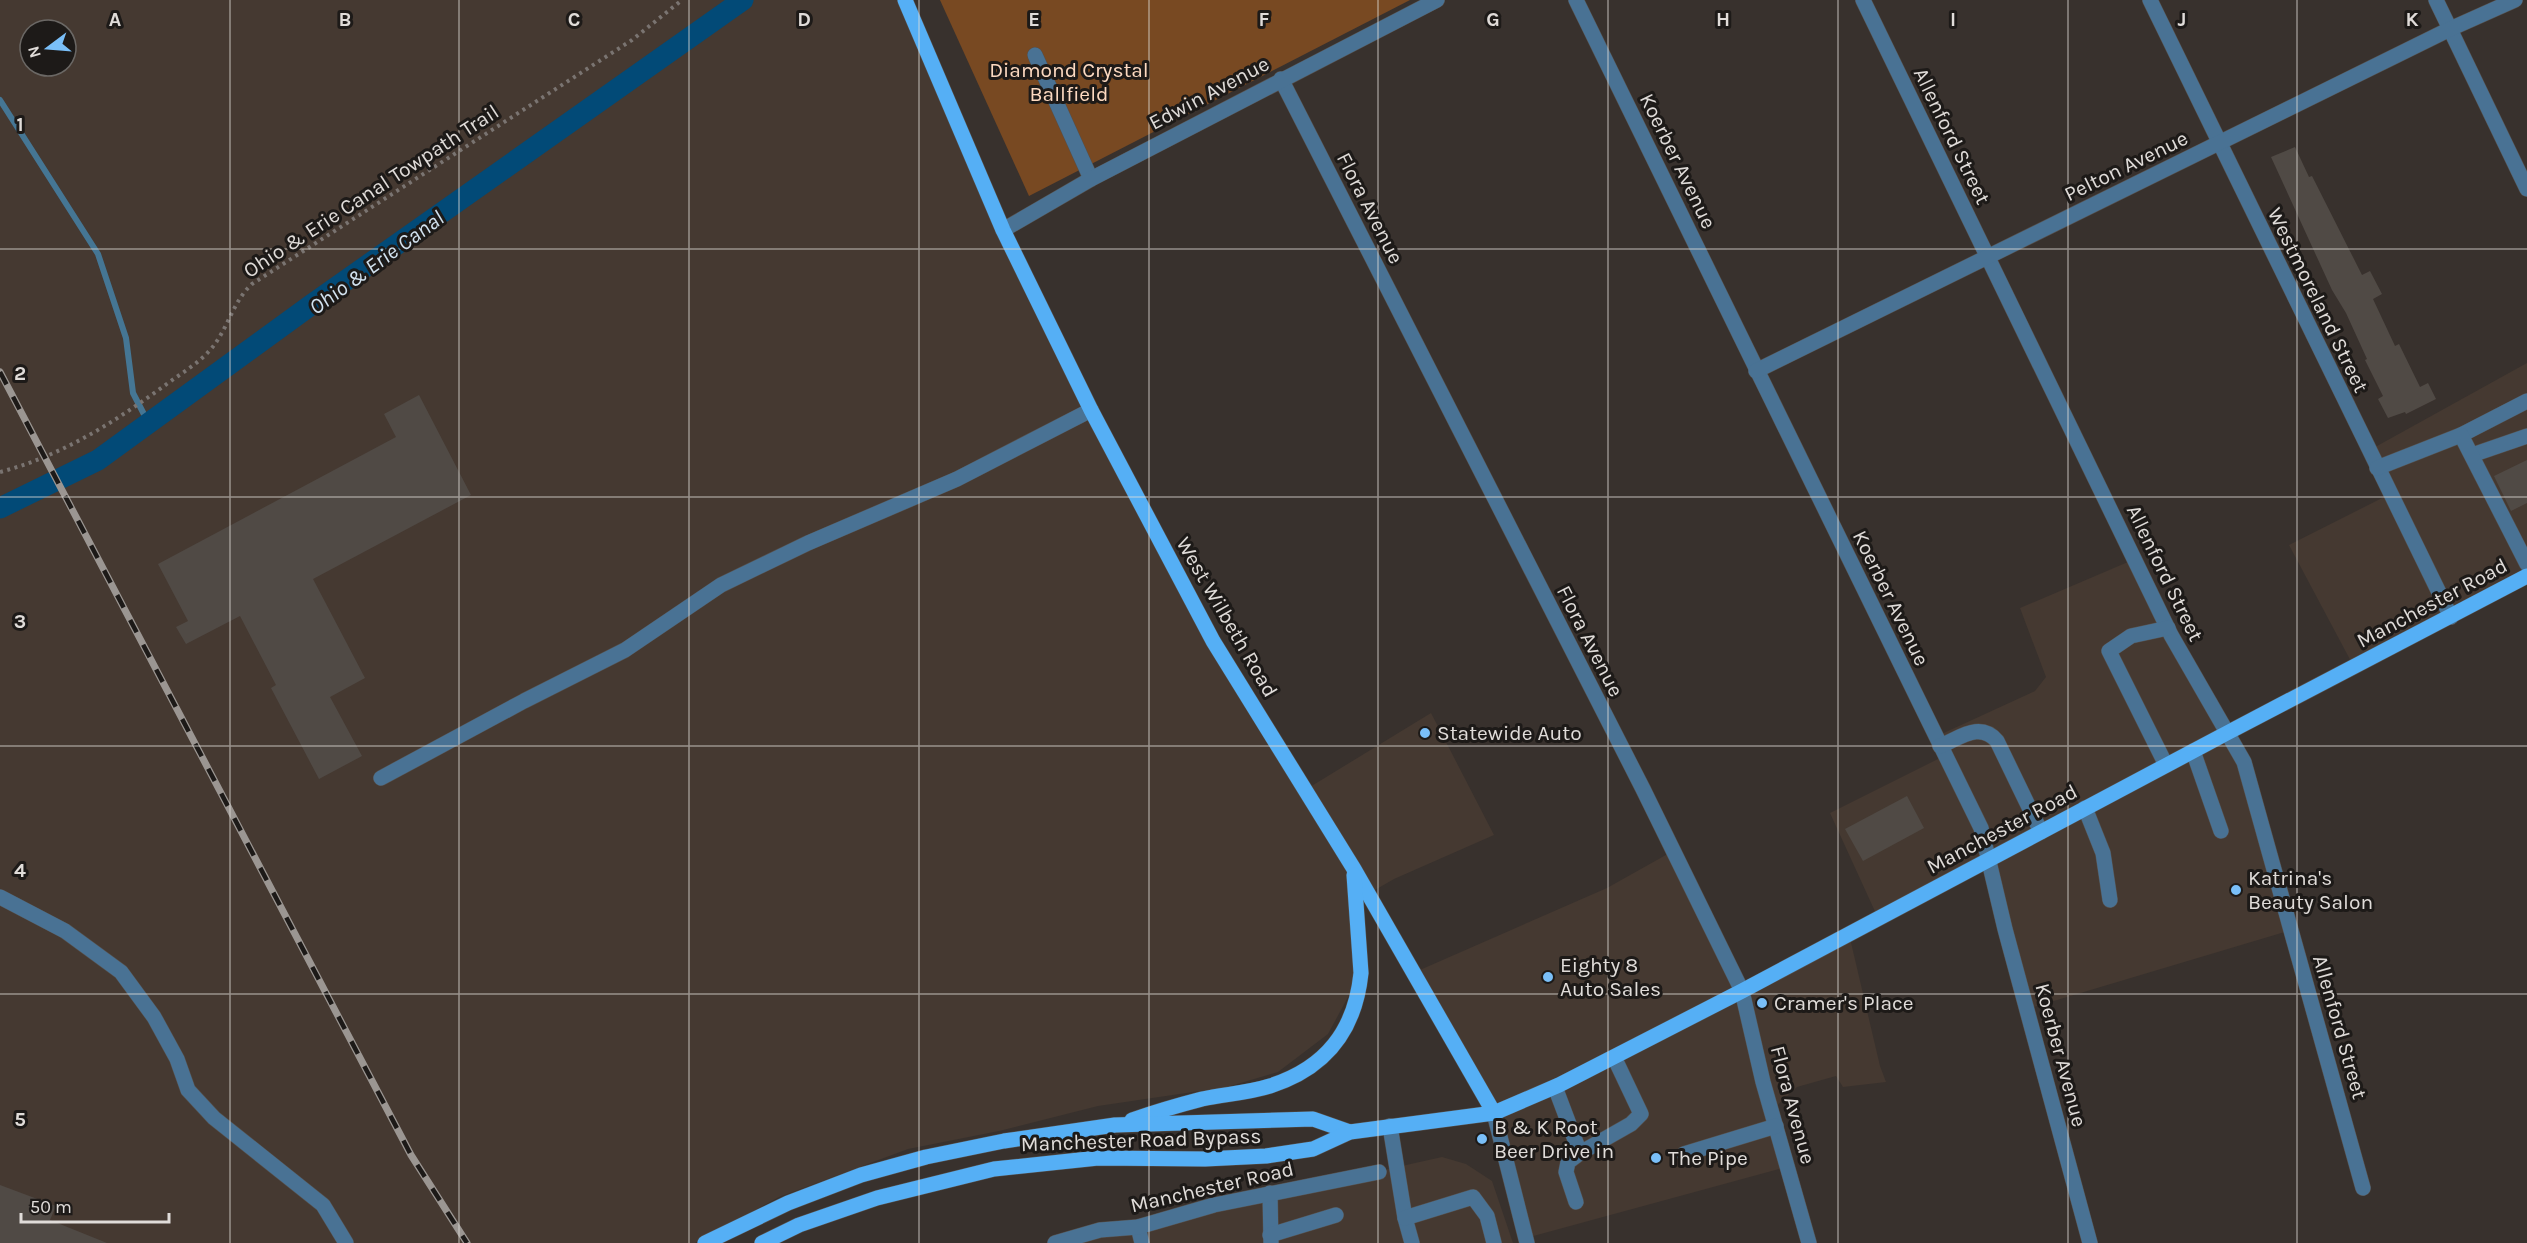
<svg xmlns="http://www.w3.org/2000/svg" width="2527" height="1243" font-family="Karla,sans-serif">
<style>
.built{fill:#453931;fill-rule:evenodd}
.green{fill:#784922}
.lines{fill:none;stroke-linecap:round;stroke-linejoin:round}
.stream{stroke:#457694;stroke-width:6}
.canal{stroke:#024a77;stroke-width:21}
.building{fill:#504a45}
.minor-casing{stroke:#56504c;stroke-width:16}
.major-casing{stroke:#56504c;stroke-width:16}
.path{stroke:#7a7471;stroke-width:4;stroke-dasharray:3 4.5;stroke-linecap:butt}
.minor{stroke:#497294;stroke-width:15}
.major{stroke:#55aff5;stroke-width:15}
.rail-casing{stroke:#9b9692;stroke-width:7}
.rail{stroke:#1d1a18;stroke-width:4.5;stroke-dasharray:14;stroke-linecap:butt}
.grid{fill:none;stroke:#e0dcd9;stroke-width:1.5;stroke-opacity:0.55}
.poi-dot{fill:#7abff8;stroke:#1d1a18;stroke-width:2}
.labels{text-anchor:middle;stroke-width:6;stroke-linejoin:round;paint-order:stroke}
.park-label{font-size:21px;fill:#fddac1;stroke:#1d1a18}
.street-label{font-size:21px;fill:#e0dcd9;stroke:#1d1a18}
.poi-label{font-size:21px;fill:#e0dcd9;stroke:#1d1a18;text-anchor:start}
.water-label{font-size:22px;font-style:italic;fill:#d2e2ef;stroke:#1d1a18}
.grid-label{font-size:20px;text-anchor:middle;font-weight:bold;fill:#e0dcd9;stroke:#1d1a18;stroke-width:6;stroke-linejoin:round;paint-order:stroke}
</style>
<rect width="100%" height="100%" fill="#38312d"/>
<g class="built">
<path d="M0,0H905L1003,230L1212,641L1305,790L1431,713L1494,835L1394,879L1368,894L1355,872L1361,973L1328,1034L1278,1072L1227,1087L1098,1106L999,1131L908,1149L779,1197L695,1243H0ZM30,30H66V66H30Z"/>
<path d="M2527,363V577L2354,667L2289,545L2390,494L2368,451Z"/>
<path d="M2135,559L2227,733L2291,930L2027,1009L1988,860L1878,918L1830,813L1944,756L1935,737L2035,691L2046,677L2020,608Z"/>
<path d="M1673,851L1742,991L1849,934L1880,1066L1886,1082L1843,1087L1836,1076L1797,1087L1772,1110L1783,1168L1526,1238L1494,1113L1413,973L1607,888Z"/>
<path d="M1442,1157L1466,1164L1492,1181L1513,1243H1058Z"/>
</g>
<path class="green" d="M940,0H1410L1029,196Z"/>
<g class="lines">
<path class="stream" d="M0,100L98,254L126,338L133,393L149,424"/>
<path class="canal" d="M0,508L98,460L311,305L743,0"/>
</g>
<g class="building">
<path d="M2295,147L2309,177L2312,176L2362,275L2370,271L2382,294L2373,299L2395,346L2399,344L2420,387L2428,383L2436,399L2406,414L2405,412L2388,418L2378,399L2383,396L2365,360L2367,359L2346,313L2332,290L2271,157Z"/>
<path d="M419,395L471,495L313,579L365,678L330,697L362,756L319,779L271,688L276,685L240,616L186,644L176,627L188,621L158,564L396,437L384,414Z"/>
<path d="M2527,460V503L2511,511L2494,476Z"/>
<path d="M1907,796L1924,828L1863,861L1845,829Z"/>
<path d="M0,1185L56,1206L50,1220L107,1243H0Z"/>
</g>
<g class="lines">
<g class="minor-casing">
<g id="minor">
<path d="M1576,0L1981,828L2005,929L2090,1243"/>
<path d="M1863,0L2171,635L2244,762L2363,1188"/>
<path d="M2150,0L2451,617"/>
<path d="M2436,0L2527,189"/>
<path d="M1035,55L1091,179"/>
<path d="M1281,79L1643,789L1742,991L1763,1082L1809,1243"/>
<path d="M1003,230L1091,179L1437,0"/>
<path d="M1756,371L2450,29L2515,0"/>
<path d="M2461,435L2527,401"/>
<path d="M2472,455L2527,436"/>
<path d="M2377,468L2461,435L2527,564"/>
<path d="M1940,746C1960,738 1980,721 1997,741L2041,832"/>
<path d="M2193,751L2221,831"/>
<path d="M2166,765L2109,651L2131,636L2168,628"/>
<path d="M381,778L524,701L625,650L721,585L808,543L957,479L1091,410"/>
<path d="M2085,808L2103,853L2110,900"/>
<path d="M0,897L65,931L121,972L154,1017L177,1059L188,1090L214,1118L323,1205L346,1243"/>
<path d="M1555,1087L1580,1153"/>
<path d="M1494,1113L1527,1243"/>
<path d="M1390,1126L1405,1218L1412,1243"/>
<path d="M1684,1154L1776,1126"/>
<path d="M1270,1193L1271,1243"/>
<path d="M1576,1202L1566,1172L1568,1162L1580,1153L1631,1124L1641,1114L1614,1057"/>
<path d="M1405,1218L1473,1197L1487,1216L1494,1243"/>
<path d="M1138,1227L1142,1243"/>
<path d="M1270,1235L1336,1215"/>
<path d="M1055,1243L1100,1230L1138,1227L1214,1205L1379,1172"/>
</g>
</g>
<g class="major-casing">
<g id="major">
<path d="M905,0L1003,230L1091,410L1213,641L1354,869L1494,1113"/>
<path d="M1132,1120C1155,1112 1179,1105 1202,1099C1225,1094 1248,1093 1270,1086C1326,1068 1355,1031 1361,973L1354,875"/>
<path d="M705,1243L788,1203L861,1175L926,1157L1004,1141L1115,1125L1313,1119L1350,1132"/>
<path d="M762,1243L799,1225L877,1198L994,1169L1098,1158L1205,1159L1266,1156L1313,1149L1350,1132L1494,1113L1559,1085L1742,991L2227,733L2527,576"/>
</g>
</g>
<path class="path" d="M0,472C61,456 113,423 164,386C180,374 198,364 211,349C228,329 233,301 252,284L632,40L682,0"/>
<use href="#minor" class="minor"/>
<use href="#major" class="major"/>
<g class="rail-casing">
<path id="rail" d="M0,372L411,1155L467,1243"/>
</g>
<use href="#rail" class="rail"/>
</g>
<path class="grid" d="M230,0V1243M459,0V1243M689,0V1243M919,0V1243M1149,0V1243M1378,0V1243M1608,0V1243M1838,0V1243M2068,0V1243M2297,0V1243M0,249H2527M0,497H2527M0,746H2527M0,994H2527"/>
<g class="poi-dot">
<circle cx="1425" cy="733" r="6"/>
<circle cx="2236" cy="890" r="6"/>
<circle cx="1548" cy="977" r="6"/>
<circle cx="1762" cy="1003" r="6"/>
<circle cx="1482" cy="1139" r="6"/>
<circle cx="1656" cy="1158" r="6"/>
</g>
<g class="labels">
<g class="park-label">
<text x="1069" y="77">Diamond Crystal<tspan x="1069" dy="24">Ballfield</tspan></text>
</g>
<g class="street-label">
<text transform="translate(1209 93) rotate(-28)" y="7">Edwin Avenue</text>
<text transform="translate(1952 136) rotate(64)" y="7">Allenford Street</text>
<text transform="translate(1678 161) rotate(64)" y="7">Koerber Avenue</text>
<text transform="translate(2126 166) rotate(-26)" y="7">Pelton Avenue</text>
<text transform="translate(371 191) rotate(-33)" y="7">Ohio &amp; Erie Canal Towpath Trail</text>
<text transform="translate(1370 208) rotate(63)" y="7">Flora Avenue</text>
<text transform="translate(2318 300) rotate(64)" y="7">Westmoreland Street</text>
<text transform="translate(2165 573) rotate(64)" y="7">Allenford Street</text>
<text transform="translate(1891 598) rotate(64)" y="7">Koerber Avenue</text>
<text transform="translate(2432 603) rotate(-28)" y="7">Manchester Road</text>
<text transform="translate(1227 617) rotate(60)" y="7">West Wilbeth Road</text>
<text transform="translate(1590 641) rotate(63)" y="7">Flora Avenue</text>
<text transform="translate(2002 829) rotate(-28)" y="7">Manchester Road</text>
<text transform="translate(2340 1027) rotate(74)" y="7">Allenford Street</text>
<text transform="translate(2061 1055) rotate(75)" y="7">Koerber Avenue</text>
<text transform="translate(1793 1105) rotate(75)" y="7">Flora Avenue</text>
<text transform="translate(1141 1140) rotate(-2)" y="7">Manchester Road Bypass</text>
<text transform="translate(1212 1187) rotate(-13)" y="7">Manchester Road</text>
</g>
<g class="poi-label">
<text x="1437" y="740">Statewide Auto</text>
<text x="2248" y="885">Katrina's<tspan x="2248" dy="24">Beauty Salon</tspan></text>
<text x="1560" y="972">Eighty 8<tspan x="1560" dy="24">Auto Sales</tspan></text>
<text x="1774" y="1010">Cramer's Place</text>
<text x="1494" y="1134">B &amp; K Root<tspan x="1494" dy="24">Beer Drive in</tspan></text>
<text x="1668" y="1165">The Pipe</text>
</g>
<g class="water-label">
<text transform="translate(376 262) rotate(-36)" y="8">Ohio &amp; Erie Canal</text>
</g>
</g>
<g class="grid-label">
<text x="115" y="26">A</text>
<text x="345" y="26">B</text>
<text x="574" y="26">C</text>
<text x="804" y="26">D</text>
<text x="1034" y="26">E</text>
<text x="1264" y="26">F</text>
<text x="1493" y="26">G</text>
<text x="1723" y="26">H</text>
<text x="1953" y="26">I</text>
<text x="2182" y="26">J</text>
<text x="2412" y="26">K</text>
<text x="20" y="131">1</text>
<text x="20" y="380">2</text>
<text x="20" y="628">3</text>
<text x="20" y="877">4</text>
<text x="20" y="1126">5</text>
</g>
<g transform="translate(48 48) rotate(254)"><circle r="28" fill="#1d1a18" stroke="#6b6865" stroke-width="1.5"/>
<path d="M0-4.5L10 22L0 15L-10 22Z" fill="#7abff8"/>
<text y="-9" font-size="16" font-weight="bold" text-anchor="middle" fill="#e0dcd9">N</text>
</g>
<path d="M21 1213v9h148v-9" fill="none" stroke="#e0dcd9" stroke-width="3"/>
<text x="30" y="1213" font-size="18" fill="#e0dcd9" stroke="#1d1a18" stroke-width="4.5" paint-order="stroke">50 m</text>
</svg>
